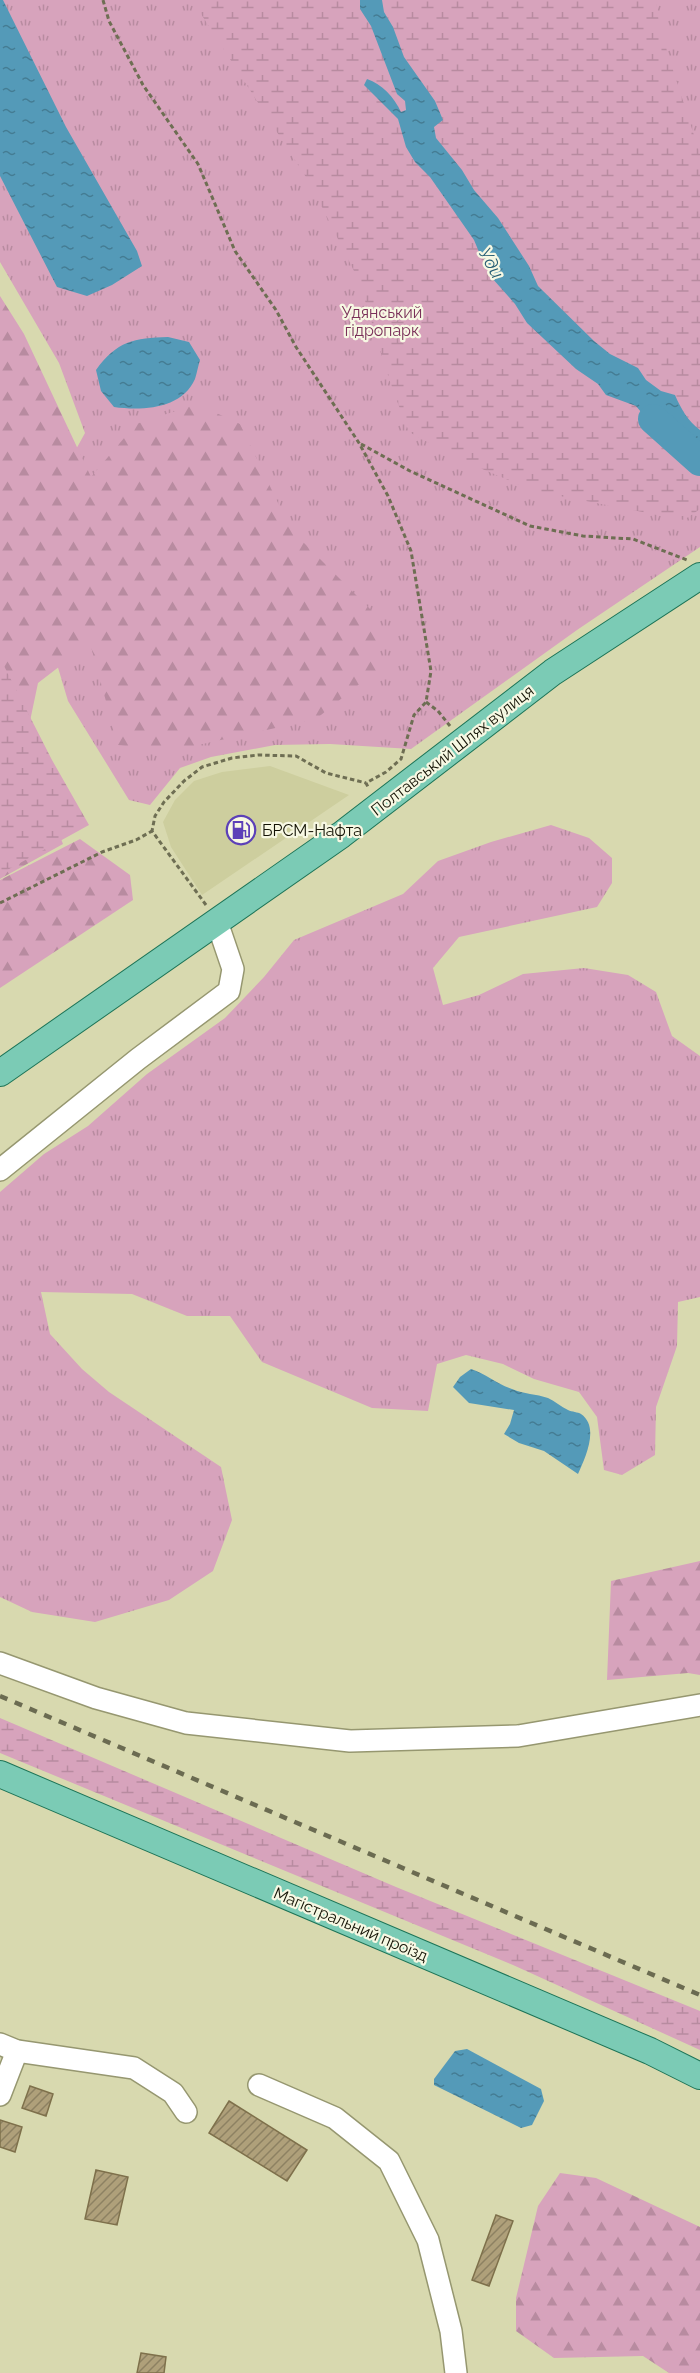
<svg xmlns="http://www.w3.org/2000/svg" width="700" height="2373" font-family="Raleway,sans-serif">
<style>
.built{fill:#cdce9e}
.grass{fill:url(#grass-tufts)}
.forest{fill:url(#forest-firs)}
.wetland{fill:url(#wetland-marsh)}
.water{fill:url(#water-ripples)}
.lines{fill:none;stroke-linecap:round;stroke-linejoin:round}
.river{stroke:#549ab8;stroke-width:30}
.building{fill:url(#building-hatch);stroke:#7e704b;stroke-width:1.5}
.minor-casing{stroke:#969770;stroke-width:24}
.major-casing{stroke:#1d7457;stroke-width:28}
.path{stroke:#6e6e53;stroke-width:3;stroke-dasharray:4.5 3;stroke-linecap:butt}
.minor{stroke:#fff;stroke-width:21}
.major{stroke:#7bcbb5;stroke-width:26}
.rail{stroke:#6b6b51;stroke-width:4.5;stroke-dasharray:8 8;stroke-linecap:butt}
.labels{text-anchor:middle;stroke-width:4.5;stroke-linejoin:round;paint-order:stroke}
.park-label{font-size:16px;fill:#7a3059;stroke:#f7f8e3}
.street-label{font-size:16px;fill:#131204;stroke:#f7f8e3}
.poi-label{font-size:16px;fill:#131204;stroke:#f7f8e3;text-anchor:start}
.water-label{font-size:18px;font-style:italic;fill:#265d74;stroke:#f7f8e3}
</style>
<defs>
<pattern id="grass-tufts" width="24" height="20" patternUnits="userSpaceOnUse" patternTransform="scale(1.5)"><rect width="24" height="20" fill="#d7a3bc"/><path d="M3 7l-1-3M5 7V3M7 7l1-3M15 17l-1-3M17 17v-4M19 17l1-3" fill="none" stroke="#b88ba0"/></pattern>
<pattern id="forest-firs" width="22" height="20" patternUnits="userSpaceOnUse" patternTransform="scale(1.5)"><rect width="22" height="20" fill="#d7a3bc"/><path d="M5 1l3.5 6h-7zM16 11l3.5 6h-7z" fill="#b88ba0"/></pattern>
<pattern id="wetland-marsh" width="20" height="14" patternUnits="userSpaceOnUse" patternTransform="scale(1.5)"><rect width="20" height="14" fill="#d7a3bc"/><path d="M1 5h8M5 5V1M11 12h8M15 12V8" fill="none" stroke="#b88ba0"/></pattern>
<pattern id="water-ripples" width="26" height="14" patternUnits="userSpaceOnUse" patternTransform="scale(1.5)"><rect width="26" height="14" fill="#549ab8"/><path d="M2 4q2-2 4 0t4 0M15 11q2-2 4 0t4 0" fill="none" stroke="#447c93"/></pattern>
<pattern id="building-hatch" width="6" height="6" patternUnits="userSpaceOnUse" patternTransform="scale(1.5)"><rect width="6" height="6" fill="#afa07a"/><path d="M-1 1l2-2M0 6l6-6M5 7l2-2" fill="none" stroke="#8d8162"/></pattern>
</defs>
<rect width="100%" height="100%" fill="#d8d9af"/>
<path class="built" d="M270,766L349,795L202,895L171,847L163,822L175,800L194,781L222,772Z"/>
<g class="grass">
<path d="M0,0H700V547L577,630L411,749L330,744L275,745L211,757L180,768L150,805L129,800L68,701L33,584L38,518L85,433L59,363L0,262Z"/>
<path d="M551,825L589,838L612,858V883L597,907L459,937L433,968L443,1005L479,995L523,974L584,968L628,975L656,992L672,1036L700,1056V1297L678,1302L677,1346L656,1407L655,1455L622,1475L604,1470L597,1417L579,1392L534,1379L503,1364L466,1355L437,1364L428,1411L372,1408L262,1362L230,1316H187L132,1294L41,1292L50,1334L82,1369L109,1392L221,1467L232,1520L213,1571L169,1600L95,1622L32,1612L0,1597V1192L44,1154L88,1126L147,1074L225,1018L264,977L294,940L403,894L438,861L491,842Z"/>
</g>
<g class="forest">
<path d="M0,296L24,334L91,477L136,424L197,404L240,424L291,530L370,609L382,666L316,719L166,752L118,745L90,643L38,683L25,745L63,844L0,879Z"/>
<path d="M80,839L130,875L133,900L0,988V880Z"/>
<path d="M700,1561V1675L688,1673L607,1680L611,1581Z"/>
<path d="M560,2173L596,2178L700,2227V2373H669L643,2356L554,2358L516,2331V2298L538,2206Z"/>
</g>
<g class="wetland">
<path d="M192,0H656L660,29L700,154V509L684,520L534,491L461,460L409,432L392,388L359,281L311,185Z"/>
<path d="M0,658L52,760L89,825L0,874Z"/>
<path d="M0,1718L396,1887L700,2011V2050L513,1965L0,1753Z"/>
</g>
<g class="water">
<path d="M0,0H3L66,127L137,251L142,266L112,285L87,296L57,287L0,176Z"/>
<path d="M360,0H382L384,12L393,27L404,57L435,101L443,120L434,127L436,138L462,170L474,190L498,218L529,266L538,286L594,341L610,354L638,368L646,380L661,391L675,395C681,409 688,421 700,430V456L646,418L636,406L606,395L598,384L576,369L527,323L515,304L492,278L488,263L479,252L474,240L430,177L415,162L406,147L398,119L364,85L367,79C382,84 394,97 401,112L406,110L405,101L397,94L371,26L360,9Z"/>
<path d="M168,337L189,342L200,360C198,366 197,373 195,379C182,409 142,411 114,407L101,391L96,370C117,341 134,338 168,337Z"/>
<path d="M471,1369C486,1374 497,1384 512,1389C524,1394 536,1394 548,1398C555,1401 561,1407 568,1410C572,1412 578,1412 581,1414C600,1427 585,1458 578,1474L544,1451L519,1443L504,1434L510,1424L514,1410L469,1403L453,1387L460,1377Z"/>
<path d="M467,2049L541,2089L544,2101L532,2125L521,2128L434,2085V2079L455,2051Z"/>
</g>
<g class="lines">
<path class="river" d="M653,419L700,461"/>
</g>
<g class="building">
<path d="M30,2086L53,2094L46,2116L22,2108Z"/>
<path d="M229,2101L307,2150L287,2181L209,2133Z"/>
<path d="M0,2120L22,2127L15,2152L0,2147Z"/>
<path d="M96,2170L128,2177L117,2225L85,2219Z"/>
<path d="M496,2215L513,2221L489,2286L472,2280Z"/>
<path d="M141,2353L166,2357L164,2373H137Z"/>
</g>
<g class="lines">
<g class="minor-casing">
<g id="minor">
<path d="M0,1170L138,1059L229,991L233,969L217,922"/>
<path d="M0,1663L96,1698L186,1723L350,1741L518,1736L700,1705"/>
<path d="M0,2044L17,2051L134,2068L173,2093L186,2112"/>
<path d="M259,2085L335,2118L389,2161L428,2240L451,2331L456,2373"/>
<path d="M0,2095L17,2051"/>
</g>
</g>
<g class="major-casing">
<g id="major">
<path d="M0,1073L341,835L553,672L700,576"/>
<path d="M0,1774L650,2051L700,2076"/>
</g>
</g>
<g class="path">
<path d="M103,0L109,21L143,85L198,164L235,251L276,310L296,347L359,443L388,496L411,551L431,671L426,702L414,715L401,759L386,772L366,783L369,789"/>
<path d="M361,444L410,471L530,526L583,536L633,539L687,560"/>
<path d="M426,702L438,711L450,726"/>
<path d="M0,903L102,852L136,840L152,831"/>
<path d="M206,905L152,831L155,816L164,802L184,781L202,767L232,758L258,755L296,756L326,773L366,783"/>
</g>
<use href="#minor" class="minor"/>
<use href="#major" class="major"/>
<path class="rail" d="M0,1696L700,1995"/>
</g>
<defs>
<g id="fuel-ring" transform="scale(1.5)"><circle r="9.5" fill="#f7f8e3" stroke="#5c40b8" stroke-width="1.5"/><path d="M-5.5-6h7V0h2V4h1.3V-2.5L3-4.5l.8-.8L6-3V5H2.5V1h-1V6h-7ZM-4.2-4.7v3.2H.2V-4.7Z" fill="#5c40b8"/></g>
</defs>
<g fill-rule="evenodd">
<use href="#fuel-ring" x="241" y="830"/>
</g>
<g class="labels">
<g class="park-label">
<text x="382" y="318">Удянський<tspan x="382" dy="18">гідропарк</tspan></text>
</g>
<g class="street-label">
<text transform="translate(452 750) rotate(-38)" y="6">Полтавський Шлях вулиця</text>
<text transform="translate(351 1924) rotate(23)" y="6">Магістральний проїзд</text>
</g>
<g class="poi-label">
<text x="262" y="836">БРСМ-Нафта</text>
</g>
<g class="water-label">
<text transform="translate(491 263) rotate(61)" y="6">Уди</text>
</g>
</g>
</svg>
